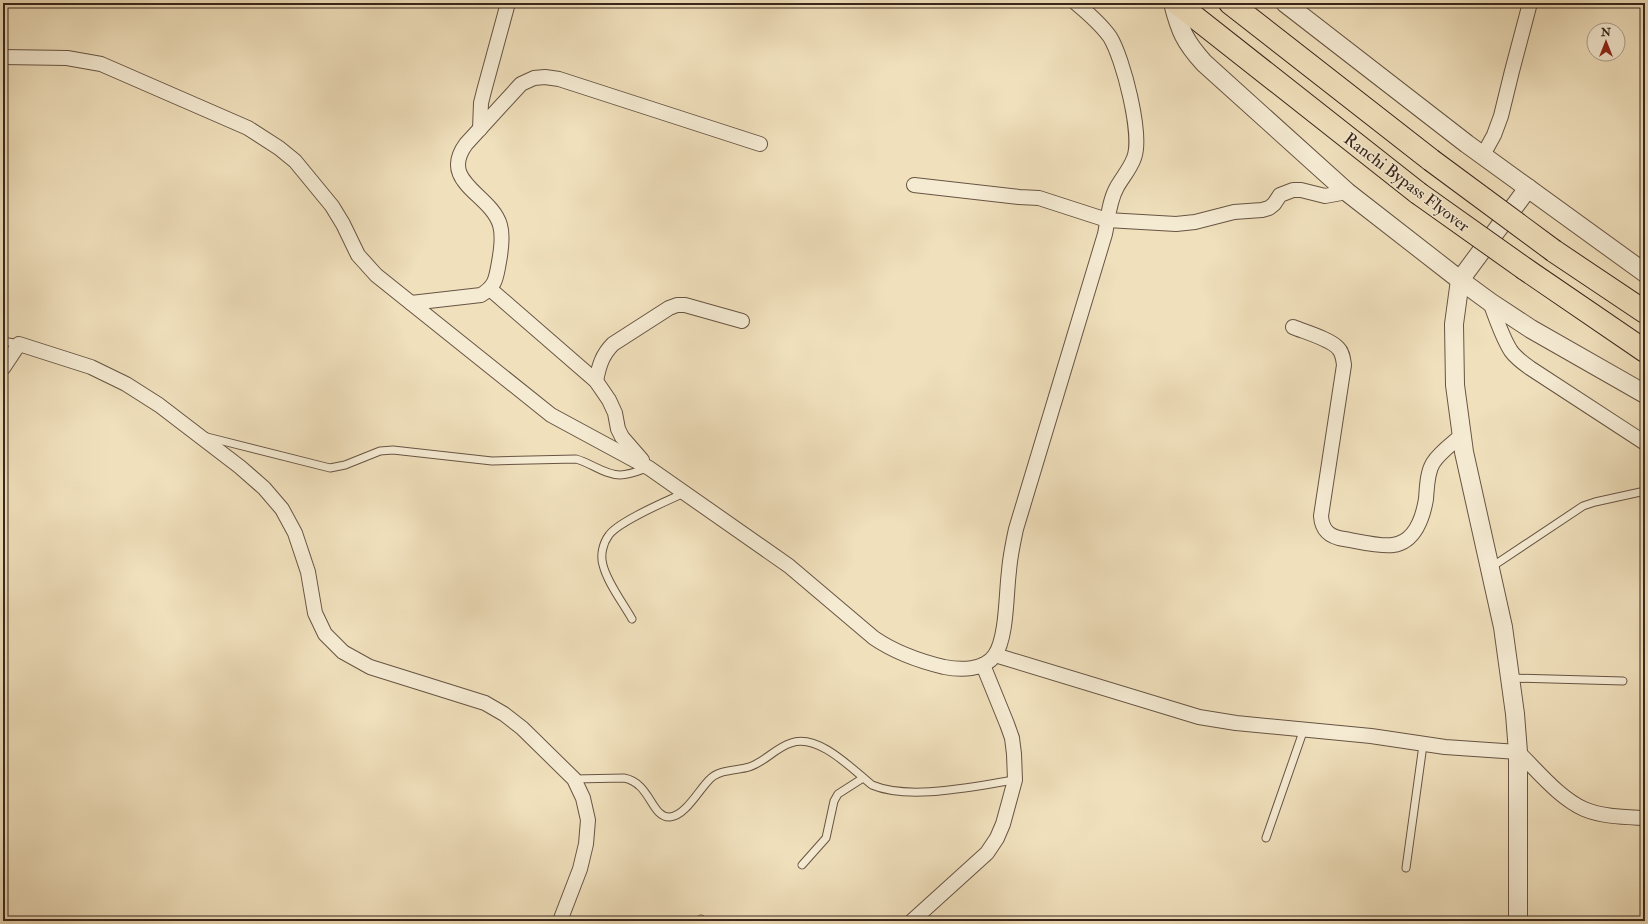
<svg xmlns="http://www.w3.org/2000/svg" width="1648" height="924" font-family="'IM FELL Double Pica',serif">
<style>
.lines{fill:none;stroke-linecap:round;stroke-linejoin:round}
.service-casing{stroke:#675443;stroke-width:9}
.minor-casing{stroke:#675443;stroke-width:16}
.tertiary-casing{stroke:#675443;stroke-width:20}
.trunk-casing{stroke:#39261b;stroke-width:24}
.service{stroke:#f5ebd3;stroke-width:7}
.minor{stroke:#f5ebd3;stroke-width:14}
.tertiary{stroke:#f5ebd3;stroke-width:18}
.trunk{stroke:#f0e0bc;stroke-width:22}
.trunk-bridge-casing{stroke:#39261b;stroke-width:24;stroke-linecap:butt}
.trunk-bridge{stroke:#f0e0bc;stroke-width:22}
.labels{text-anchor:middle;stroke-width:3;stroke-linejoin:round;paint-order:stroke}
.street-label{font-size:17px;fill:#39261b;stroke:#f5ebd3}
</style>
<rect width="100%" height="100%" fill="#f0e0bc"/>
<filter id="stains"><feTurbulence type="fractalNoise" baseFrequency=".005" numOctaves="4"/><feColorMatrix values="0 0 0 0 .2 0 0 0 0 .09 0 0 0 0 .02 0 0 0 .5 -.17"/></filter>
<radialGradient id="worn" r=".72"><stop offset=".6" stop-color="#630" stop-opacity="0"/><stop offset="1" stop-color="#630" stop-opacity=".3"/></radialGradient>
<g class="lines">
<g class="service-casing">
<g id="service">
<path d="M3,341L19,344"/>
<path d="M207,437L330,468L345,465L380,451L393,450L492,461L576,459C591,463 605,475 620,475C629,475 639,471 647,468"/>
<path d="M1490,568L1583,506L1595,502L1645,491"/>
<path d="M632,619C623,603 607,582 603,565C600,555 603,543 609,535C619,521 667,501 684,493"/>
<path d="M1511,678L1623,681"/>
<path d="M574,779L624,778C651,783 651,818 670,817C685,816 699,790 709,780C719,769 736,771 749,767C765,762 775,748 791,743C818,733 852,769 872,785C910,801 974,786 1015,780"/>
<path d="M1266,838L1304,729"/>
<path d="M802,865L826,838L834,801L838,794L863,778"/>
<path d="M1406,868L1423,745"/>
<path d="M700,921L701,919"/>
</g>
</g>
<g class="minor-casing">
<g id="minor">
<path d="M3,57L67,58L101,64L248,128L279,148L295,161L332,206L343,224L358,255L376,275L551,415L649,468L789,566L874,638C896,653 919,661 944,667C960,670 984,671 995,655C1007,637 1006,594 1009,571C1010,557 1013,543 1016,529L1105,234C1108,219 1109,201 1117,187C1122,178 1130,169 1134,158C1143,135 1123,58 1110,37C1101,24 1088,13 1076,3"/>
<path d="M480,129L481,103L484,91L508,3"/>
<path d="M1483,155L1494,135L1501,116L1512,71L1530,3"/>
<path d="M914,185L1019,197L1039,198L1107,220L1176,224L1195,222L1234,212L1262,210L1269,208L1274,204L1280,195L1293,190H1301L1325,196L1347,192"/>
<path d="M490,289L596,381L609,400L615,413L618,429L622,437L642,460"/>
<path d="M1490,302C1496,318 1502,337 1511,351C1516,358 1523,363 1530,368L1645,443"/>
<path d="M411,303L481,295C496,286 496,278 499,262C501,251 503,235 500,225C491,194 438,182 466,144L521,84L534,78L545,77L559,79L760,144"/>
<path d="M1293,327C1305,332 1330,339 1338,348C1343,353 1343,359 1344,365L1321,516C1322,531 1330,537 1344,539C1357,541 1381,547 1393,545C1415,542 1423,517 1426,499C1427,487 1427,473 1433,463C1440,452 1452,444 1462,435"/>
<path d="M3,368L19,344L91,367L126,384L159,405L240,467L264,488L282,509L295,533L308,572L315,613L325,634L343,652L370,667L485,703L504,714L522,728L574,779L583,798L588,820L586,844L580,869L560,921"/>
<path d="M596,381C599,366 602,355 613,344L669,308L677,305H685L742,321"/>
<path d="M995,655L1199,717L1236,723L1371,736L1445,747L1518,752C1537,770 1559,798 1584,809C1603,817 1625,817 1645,818"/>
<path d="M912,921L987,853L997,838L1003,824L1015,780L1014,754L1012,738L1007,724L983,665"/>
</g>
</g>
<g class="tertiary-casing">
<g id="tertiary">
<path d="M1173,3C1180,31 1185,42 1204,63L1347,192L1460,280L1490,302L1531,329L1645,394"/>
<path d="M1285,3L1467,144L1645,273"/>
<path d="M1518,921V752L1515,714L1503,627L1464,452L1455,385L1454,324L1460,280L1528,188"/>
</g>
</g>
<g class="trunk-casing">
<g id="trunk">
<path d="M1177,3L1418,193"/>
<path d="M1230,3L1431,160"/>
<path d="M1554,251L1645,312"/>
<path d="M1525,269L1645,351"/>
</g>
</g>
<use href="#service" class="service"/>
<use href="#minor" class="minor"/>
<use href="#tertiary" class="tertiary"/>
<use href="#trunk" class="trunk"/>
<g class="trunk-bridge-casing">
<g id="trunk-bridge">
<path d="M1431,160L1554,251"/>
<path d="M1418,193L1525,269"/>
</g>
</g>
<use href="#trunk-bridge" class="trunk-bridge"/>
</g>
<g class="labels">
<g class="street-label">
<text transform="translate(1407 182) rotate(37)" y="6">Ranchi Bypass Flyover</text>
</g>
</g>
<rect width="1648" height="924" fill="none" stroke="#f0e0bc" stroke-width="16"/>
<rect x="4" y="4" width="1640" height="916" fill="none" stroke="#39261b" stroke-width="2"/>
<rect x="8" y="8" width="1632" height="908" fill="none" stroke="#39261b"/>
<g transform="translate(1606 42)"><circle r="19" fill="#f5ebd3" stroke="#aa9c89"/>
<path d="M0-3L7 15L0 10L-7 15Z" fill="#8f2418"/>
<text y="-6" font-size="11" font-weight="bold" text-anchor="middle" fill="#39261b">N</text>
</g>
<rect width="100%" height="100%" filter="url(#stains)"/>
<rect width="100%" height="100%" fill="url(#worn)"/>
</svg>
